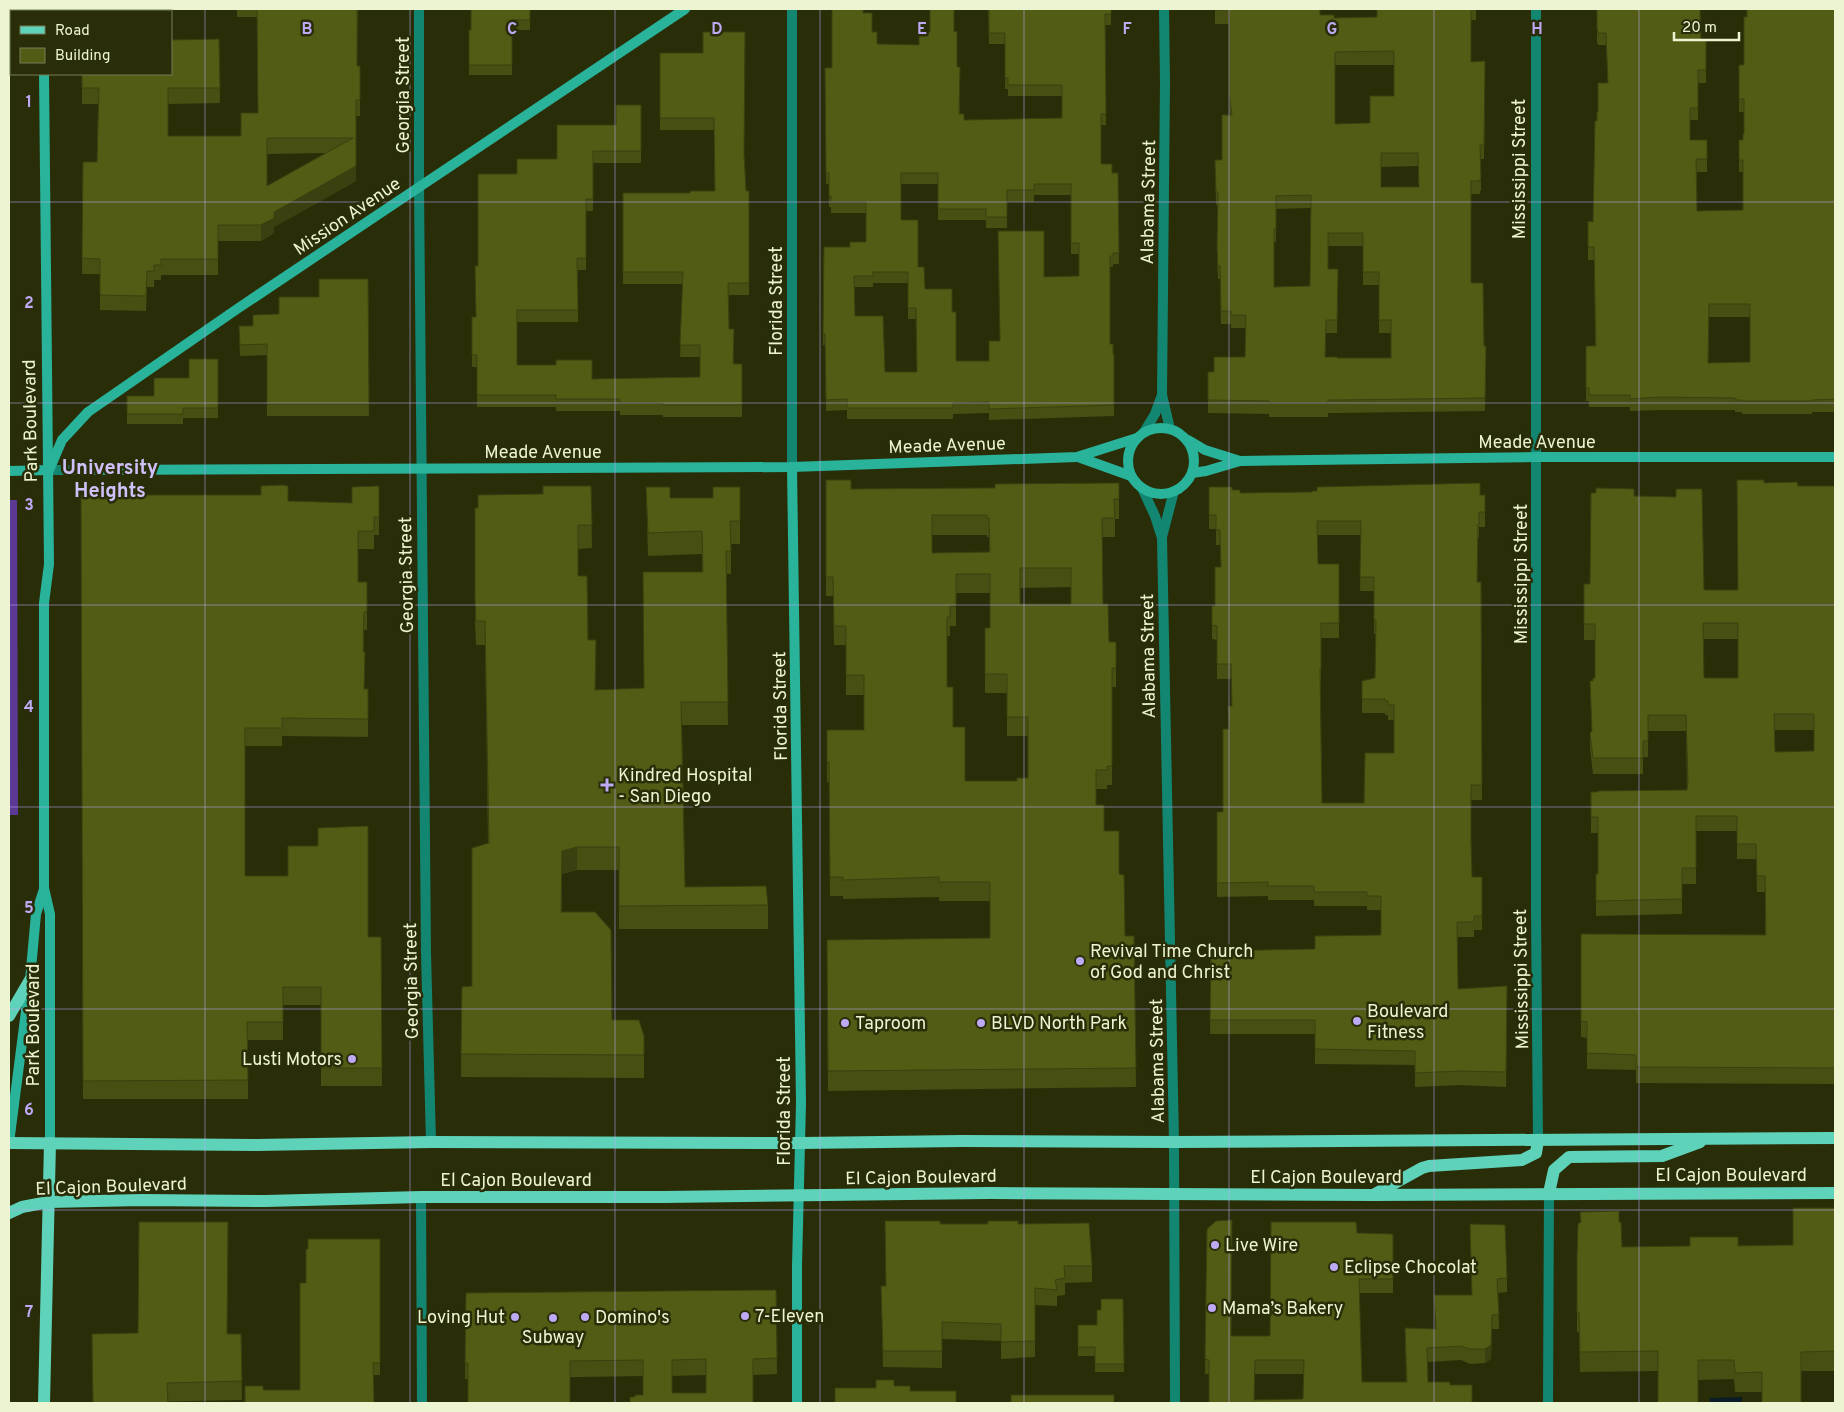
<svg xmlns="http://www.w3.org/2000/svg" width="1844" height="1412" font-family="Overpass,sans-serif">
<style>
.green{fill:#5b3994}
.water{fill:#0a1c26}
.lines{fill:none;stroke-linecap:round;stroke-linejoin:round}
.street{stroke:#138672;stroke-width:10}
.secondary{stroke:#28b39a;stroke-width:10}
.primary{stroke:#5ed3ba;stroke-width:12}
.wall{fill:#474f12;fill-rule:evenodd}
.shaded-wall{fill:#3a400f}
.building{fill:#535c15;stroke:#3a400f;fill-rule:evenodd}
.grid{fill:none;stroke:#bea9f4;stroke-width:1;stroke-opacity:0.55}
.poi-dot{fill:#bea9f4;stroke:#292e09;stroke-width:2}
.labels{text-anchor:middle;stroke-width:5;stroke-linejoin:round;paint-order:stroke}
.street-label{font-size:18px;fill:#edf4d1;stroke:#292e09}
.poi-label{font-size:18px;fill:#edf4d1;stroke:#292e09;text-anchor:start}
.quarter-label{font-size:20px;font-weight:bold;fill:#cfc0f9;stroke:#292e09}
.grid-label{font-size:16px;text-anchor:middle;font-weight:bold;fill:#bea9f4;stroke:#292e09;stroke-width:5;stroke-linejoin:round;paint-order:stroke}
</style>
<rect width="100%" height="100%" fill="#292e09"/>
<path class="green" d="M9,500H17L18,815H9Z"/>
<path class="water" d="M1742,1397V1403H1710V1398Z"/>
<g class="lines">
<g class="street">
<path d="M419,9V186L426,953L431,1142"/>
<path d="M792,9V467"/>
<path d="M1164,9L1165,82L1162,395L1170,429"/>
<path d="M1536,9V914L1538,1140"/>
<path d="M1144,432L1155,414L1162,395"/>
<path d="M49,470H88"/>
<path d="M1142,488L1155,516L1162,538L1174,1142L1175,1403"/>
<path d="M1162,537L1174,491"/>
<path d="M421,1197L422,1403"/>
<path d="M1548,1403L1549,1193"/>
</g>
<g class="secondary">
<path d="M44,9V11"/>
<path d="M44,74L49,564L44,603V888L50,914V1143"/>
<circle cx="1161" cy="461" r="33"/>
<path d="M1188,440L1205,450L1240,461"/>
<path d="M1078,457L1131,476"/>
<path d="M792,467L801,1103L797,1266V1403"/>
<path d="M50,468L62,440L88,412L237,309L685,9"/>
<path d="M88,470L792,467L1077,457L1137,438"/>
<path d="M9,471L49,470"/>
<path d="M1192,473L1206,471L1240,461L1537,457H1835"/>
<path d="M9,1143L30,980L36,914L44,889"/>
</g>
<g class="primary">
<path d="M9,1016L30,980"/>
<path d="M9,1143L256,1145L431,1142L801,1143L962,1141L1174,1142L1835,1138"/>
<path d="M1549,1193L1554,1170L1569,1157L1662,1156L1700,1142"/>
<path d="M1375,1194L1422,1168L1429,1166L1522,1160L1536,1153L1538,1140"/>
<path d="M9,1213L22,1207L48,1202L142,1200L265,1201L421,1197H663L990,1193L1373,1195L1835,1193"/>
<path d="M44,1403L50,1143"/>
</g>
</g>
<g class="wall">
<path d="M237,9H358L357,66H360V116H356V181L274,227V233L261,241H218V275H161V280H154V287H147L146,311L100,310V274H82L83,162H97L98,104H82V74L219,39L220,103L168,104V136H241L258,113L257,17H237ZM325,153L267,186V154Z"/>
<path d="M530,9V30H512V75H469V30H471Z"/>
<path d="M988,9H1111V25H1105L1106,125H1101V164L1112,173H1118L1119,264H1113V267H1110V344L1113,354H1114V416L989,420V413L953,414V419H847V410L826,411L825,345H823L824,247H850L866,242V213H831V207H829V184H826L825,68H832L863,13L877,44L919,45L954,32L957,67L960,114L964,120L1062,118V96H1008V89H1005V44H989ZM901,184H938V220H986V228H1007V202H1034V195H1071V254H1079V276L1044,277L1000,341L989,361H956L952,312L925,289L918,267L901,220ZM873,283H908V319H916L917,372H885L855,316V287H873Z"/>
<path d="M1215,9L1320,15L1334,18L1377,17V9H1476V20H1471V62L1485,61L1484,159H1481V191H1480V194H1471V283L1484,346H1486L1485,411L1337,413H1328V417H1269V414L1208,413V372H1214L1245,357L1246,328H1231V324H1221L1220,279H1218L1217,262L1218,205H1216L1215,160H1222L1230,115L1229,109V24H1215ZM1335,65H1394V96L1370,123L1335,124ZM1418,166L1419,187H1381V167ZM1311,208L1310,286L1274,287V242H1276V209ZM1328,246H1363V285H1379V333H1391V358H1337L1325,357L1326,333H1337L1338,269H1328Z"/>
<path d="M1597,9L1701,40H1706V83H1698V120H1690V140H1707V172H1697V211L1743,210V172H1739V140H1743L1744,134V112H1739V65H1744L1835,9V412H1812V414H1742V412H1735V410H1661L1630,411V407H1589V401H1586V346H1595L1594,260H1588V221L1593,222L1597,121L1598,112L1608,83L1606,45H1598L1597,42ZM1709,317H1750V362L1708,363Z"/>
<path d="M660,53L744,155L746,191H749V295H729V329L734,364H742V417H663V415H620V411H556V407H477V367H472V317H476L478,266L517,174L557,159L616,125L641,105V163H593V211H586V270H578V322H517V365L592,379L700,377V357H680L683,284H623V193H690L715,191L714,130H660Z"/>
<path d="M368,279L369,416H267V355L240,356L239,326H253L319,297Z"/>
<path d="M218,359V418H183V424H127V396H154L189,378Z"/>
<path d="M826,480L851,489L987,488L1119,483V519H1115V537H1102L1103,604L1109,642H1116V687H1112V785H1107V789H1096V805L1119,874L1125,936H1134L1136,1087L828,1091L827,940L990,938V901H939V897L843,899V896H830L829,782H827V730H864V695H846V645H834L833,596H826ZM932,535H987V537H989V552L932,553ZM1071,587V604H1020V588ZM956,593H990V628H985V693H1007V736H1028V778L1017,781H965L953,727L947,687V636H950V626H956Z"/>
<path d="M1764,483L1798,486H1835V1084L1636,1083V1070L1587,1069V1038L1581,1037V934L1765,935V892H1757L1756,859H1737V831H1696V884H1682V914L1596,916V874H1598V833H1591V792L1687,790L1686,731H1648V757H1643V774H1593L1590,748V733L1592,731L1590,681H1593L1595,678V640H1584V584H1590L1634,496L1704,590H1737ZM1704,639H1738V678H1704ZM1774,730H1814V751L1775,752Z"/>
<path d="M379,486V535H374V549H358V582H367V630H364V689H368V737L282,736V746H245V876H288L318,846L368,937H381L382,1086H321V1005H283V1040H248V1099H83L81,495L352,503Z"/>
<path d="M591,486L592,548L578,549V576L595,690L644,689L702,572V554L648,556L646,487L670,498H713L740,487V544H731V574H726L728,725H682L685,887L768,905V929H619V870H577L562,874V912L612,1020L644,1036V1078L461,1077L462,987L472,986L488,843L485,645H476L475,622V508H478L543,494Z"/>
<path d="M1209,487L1232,490L1240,493L1485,495V527H1479V538H1478L1477,582H1481L1482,800H1471V844L1472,877H1482V930H1474V937H1457L1458,989L1507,986L1506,1087L1460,1085L1415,1087V1065L1315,1064V1034H1210L1211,951L1315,949L1381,935V910H1367V906H1314V900H1268V896L1217,897V812H1223L1229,729L1232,706L1231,679H1217V640L1212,639V606H1215L1221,567L1220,545H1216V529H1209ZM1317,535H1361L1360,591H1374V634H1376L1375,678L1362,681V713H1385V715H1388V720H1394V753L1364,803H1322L1320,683H1321V638H1339V564H1318Z"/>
<path d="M1835,1208V1371H1801L1762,1392H1735L1734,1379L1698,1380L1658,1371L1580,1372L1579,1332H1577V1256L1619,1222L1622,1247L1793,1245Z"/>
<path d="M940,1224H1018L1092,1266V1282L1065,1283V1295L1057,1296V1306L1035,1305V1357L1001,1359V1341L942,1339V1368L883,1367L881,1286H886Z"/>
<path d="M1470,1224L1507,1278V1292L1498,1293L1499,1329H1492L1491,1359L1485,1363L1470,1364L1461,1360L1428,1362V1382L1450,1385L1472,1403H1209V1374H1205L1207,1229L1231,1336H1270L1357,1233L1393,1234V1293H1359L1362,1382H1406L1405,1328L1435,1329L1434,1295H1472ZM1255,1374H1304L1303,1399L1254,1400Z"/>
<path d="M380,1239V1375H374V1403L263,1390H300L306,1283Z"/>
<path d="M776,1290L777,1374L753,1375V1403L635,1397L643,1395V1376L465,1379L466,1293ZM706,1375V1393H672V1376Z"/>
<path d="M1123,1299L1124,1372H1095V1356H1078V1325H1097L1101,1310Z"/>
<path d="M227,1334H241L242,1400L93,1403Z"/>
</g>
<g class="shaded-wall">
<path d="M356,166V181L274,227V233L261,241V225L274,212Z"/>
<path d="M577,847V870L562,874L561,935L562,851Z"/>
<path d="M1492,1315L1491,1359L1485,1363V1349Z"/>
</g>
<g class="building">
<path d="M257,9H357V66H360V100H356V166L274,212V218L261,225H218V259H161V265H154V271H147L146,296L100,295V259L82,258L83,162H97L99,88H82V74H171V40L219,39L220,88H168V136H241V113H258ZM267,138H353L267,186Z"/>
<path d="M471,9H530V20H512V65H469V30H471Z"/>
<path d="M832,9H863V13H872V32H877V44L919,45V32H930V9H954V32L957,31V67H960L959,114H964V120L1062,118V85H1008V78H1005V33H989V9H1111V14H1105L1106,114H1101V164H1112V173H1118L1119,253H1113V256H1110V344H1113V354H1114V405L989,409V402L953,403V408H847V399L826,400L825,334H823L824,247H850V242H866V202H831V196H829V173H826L825,68H832ZM901,173H938V209H986V217H1007V190H1034V184H1071V243H1079V276L1044,277V231H998L1000,341H989V361H956V312H952V289H925L924,267H918V220H901ZM873,272H908V308H916L917,372H885L883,316H855L854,276H873Z"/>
<path d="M1215,9H1320V15H1334V18L1377,17V9H1471V62L1485,61L1484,145H1480L1481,178H1480V181H1471V283H1483L1484,346H1486L1485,398L1337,400H1328V403H1269V401L1208,400V372H1214V357H1245L1246,315H1231V311H1221L1220,266H1218L1217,248L1218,192H1216L1215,160H1222V115H1232L1229,95V10H1215ZM1394,51V96H1370V123L1335,124V52ZM1381,153H1418L1419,187H1381ZM1311,195L1310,286L1274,287V229H1276V196ZM1328,233H1363V272H1379V320H1391V358H1337V357H1325L1326,320H1337L1338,269H1328Z"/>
<path d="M1597,9H1700L1701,40H1706V70H1698V108H1690V140H1707V159H1696L1697,211L1743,210V160H1739V140H1743V134H1744V99H1739V65H1744V17H1747V9H1835V399L1812,400V401H1742V400H1735V398L1661,397L1630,399V395H1589V388H1586V346H1596L1594,247H1588V221L1593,222L1595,121H1597V112H1598V83H1608L1606,33H1598L1597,29ZM1709,304H1750V362L1708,363Z"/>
<path d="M703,32H745L744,154L746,191H749V283H728L729,329H734L733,364H742V405H663V403H620V399H556V395H477V355H472V317H476L475,266H478V174H517V159H557V125H616V105H641V151H593V199H586V258H577L578,310H517V365H556V360H592V379L700,377V345H680L683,272H623V193H690V191H715L714,118H660V53H703Z"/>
<path d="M319,279H368L369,404H267V344L240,345L239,326H253V315L279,314V297H319Z"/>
<path d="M189,359H218V408H183V414H127V396H154V378H189Z"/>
<path d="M826,480H851V489L987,488H995V484L1119,483V499H1114L1115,518H1102L1103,604H1108L1109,642H1116V668H1112V766H1107V770H1096V805H1104V831H1119V874L1124,875L1125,936H1134L1136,1068L828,1071L827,940L990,938V882H939V877L843,880V877H830L829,762H827V730H864V675H846V626H834L833,577H826ZM932,515H987V518H989L990,552L932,553ZM1020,568H1071V604H1020ZM956,574H990V628H985V674H1007V717H1028V778H1017V781H965V727H953V687H947V617H950V606H956Z"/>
<path d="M1737,480H1764V483L1797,482L1798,486H1835V1068L1636,1067V1055L1587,1053V1022L1581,1021V934L1766,935L1765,876H1757L1756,844H1737V816H1696V868H1682V899L1596,901V874H1598V817H1591V792H1598V791L1687,790L1688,781L1686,715H1648V741H1643V758H1593L1590,733L1592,731L1590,681H1593V678H1595V624H1584V584H1590L1591,493H1596V488L1634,489V496L1676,497V489H1702L1704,590H1738ZM1703,623H1738V678H1704ZM1774,714H1814V751L1775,752Z"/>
<path d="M1480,483V495H1485V512H1479V524H1478L1477,582H1481L1482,785H1471V840L1472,877H1482V916H1474V922H1457L1458,989L1507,986L1506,1072L1460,1071L1415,1073V1051L1315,1049V1020H1210L1211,951L1315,949V936L1381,935V896H1367V892H1314V886H1268V882L1217,883V812H1223V729H1229L1228,706H1232L1231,664H1217V626L1212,625V606H1215V567H1221L1220,530H1216V515H1209V487H1232V490H1240V493L1312,492V491H1317V487ZM1317,521H1361L1360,577H1374V620H1376L1375,678L1362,681V699H1385V701H1388V705H1394V753H1365L1364,803H1322L1320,669H1321V623H1339V564H1318Z"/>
<path d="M282,485L288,486V501L352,503V487L379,486V517H374V531H358V582H367V612H364L363,652H365L364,689H368V719L282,718V728H245V876H288V846H318V828L368,826V937H381L382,1068H321V987H283V1022H247L248,1080L83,1081L81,495H261V486Z"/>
<path d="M543,486H591L592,525H578V576H587L588,640H596L595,690L644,688L643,572H703L702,531L648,533L646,487H670V498H713V487H740V521H730L731,551H726L728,702H681L685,887L766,886L768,905L619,906V847H577L562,851L561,912H595L611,930L612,1020H639L644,1036V1055L461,1054L462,987L472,986V848L489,843L485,621H476L475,598V508H478V495L543,494Z"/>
<path d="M1793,1208H1835V1351L1801,1352V1403H1762V1372L1735,1373L1734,1360H1698V1403H1658V1351L1580,1352L1579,1312H1577V1256L1578,1224L1581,1222L1580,1212L1619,1211V1222H1621L1622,1247L1690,1246V1237H1738V1246L1793,1245Z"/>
<path d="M1232,1220L1231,1336H1270L1271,1222H1356L1357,1233L1393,1234V1279H1359L1362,1382H1407L1405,1328L1436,1329L1434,1295H1472L1470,1224L1505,1225L1507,1278L1497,1279L1499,1315H1492L1491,1345L1485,1349H1470L1461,1346L1427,1348L1428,1382H1450V1385H1472V1403H1209V1360L1205,1359L1207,1229L1216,1221ZM1255,1360H1304L1303,1399L1254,1400Z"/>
<path d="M885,1221H940V1224H988V1221H1018V1224L1089,1223L1092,1266H1064L1065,1278L1055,1280L1057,1290L1035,1288V1341L1001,1342V1324L942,1322V1351H883L881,1286H886Z"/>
<path d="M139,1222H228L227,1334H241L242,1381L167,1383L168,1403H93L92,1334L138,1333Z"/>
<path d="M308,1239H380V1363H373L374,1403H245V1386H263V1390H300V1283H306V1249H308Z"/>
<path d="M776,1290L777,1358L753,1359V1403H630V1397H635V1395H643V1360L570,1361V1403H468V1363H465L466,1293ZM706,1359V1393H672V1360Z"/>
<path d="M1101,1299H1123L1124,1364H1095V1347H1078V1325H1097V1310H1101Z"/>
<path d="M876,1380H894V1386H910V1391H956V1403H835V1388H876Z"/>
<rect x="1011" y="1395" width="103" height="8"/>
</g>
<path class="grid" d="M205,9V1403M410,9V1403M615,9V1403M820,9V1403M1024,9V1403M1229,9V1403M1434,9V1403M1639,9V1403M9,202H1835M9,403H1835M9,605H1835M9,807H1835M9,1009H1835M9,1210H1835"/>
<g class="poi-dot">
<path d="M604.5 777.5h5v5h5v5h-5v5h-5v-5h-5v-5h5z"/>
<circle cx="1080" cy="961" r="5"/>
<circle cx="1357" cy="1021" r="5"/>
<circle cx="845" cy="1023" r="5"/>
<circle cx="981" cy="1023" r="5"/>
<circle cx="352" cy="1059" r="5"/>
<circle cx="1215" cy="1245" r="5"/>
<circle cx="1334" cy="1267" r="5"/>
<circle cx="1212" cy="1308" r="5"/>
<circle cx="745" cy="1316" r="5"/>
<circle cx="515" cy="1317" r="5"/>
<circle cx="585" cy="1317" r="5"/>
<circle cx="553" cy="1318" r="5"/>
</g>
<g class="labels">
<g class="street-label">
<text transform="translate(403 95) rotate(-90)" y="6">Georgia Street</text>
<text transform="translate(1519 169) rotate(-90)" y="6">Mississippi Street</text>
<text transform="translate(1148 202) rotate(-89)" y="6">Alabama Street</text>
<text transform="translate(347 216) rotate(-34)" y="6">Mission Avenue</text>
<text transform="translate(776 301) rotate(-90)" y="6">Florida Street</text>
<text transform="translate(30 421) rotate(-91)" y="6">Park Boulevard</text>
<text x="1537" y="448">Meade Avenue</text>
<text transform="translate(947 445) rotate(-2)" y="6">Meade Avenue</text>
<text x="543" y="458">Meade Avenue</text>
<text transform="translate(1521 574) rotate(-90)" y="6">Mississippi Street</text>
<text transform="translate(406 575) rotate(-91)" y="6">Georgia Street</text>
<text transform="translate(1148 656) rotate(-91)" y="6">Alabama Street</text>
<text transform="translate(780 706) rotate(-91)" y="6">Florida Street</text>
<text transform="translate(1521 979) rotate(-91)" y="6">Mississippi Street</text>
<text transform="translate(411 981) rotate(-91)" y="6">Georgia Street</text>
<text transform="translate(33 1025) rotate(-90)" y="6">Park Boulevard</text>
<text transform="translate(1157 1061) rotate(-91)" y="6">Alabama Street</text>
<text transform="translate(784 1111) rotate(-90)" y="6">Florida Street</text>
<text x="1731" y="1181">El Cajon Boulevard</text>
<text transform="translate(921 1177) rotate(-1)" y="6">El Cajon Boulevard</text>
<text x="1326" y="1183">El Cajon Boulevard</text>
<text x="516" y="1186">El Cajon Boulevard</text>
<text transform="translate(111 1186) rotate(-2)" y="6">El Cajon Boulevard</text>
</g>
<g class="poi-label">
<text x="618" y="781">Kindred Hospital<tspan x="618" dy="21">- San Diego</tspan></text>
<text x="1090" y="957">Revival Time Church<tspan x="1090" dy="21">of God and Christ</tspan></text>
<text x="1367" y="1017">Boulevard<tspan x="1367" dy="21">Fitness</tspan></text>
<text x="855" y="1029">Taproom</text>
<text x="991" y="1029">BLVD North Park</text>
<text x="342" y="1065" text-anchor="end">Lusti Motors</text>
<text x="1225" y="1251">Live Wire</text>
<text x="1344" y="1273">Eclipse Chocolat</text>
<text x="1222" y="1314">Mama’s Bakery</text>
<text x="755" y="1322">7-Eleven</text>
<text x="505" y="1323" text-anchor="end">Loving Hut</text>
<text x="595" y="1323">Domino's</text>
<text x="553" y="1343" text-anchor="middle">Subway</text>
</g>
<g class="quarter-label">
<text x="110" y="474">University<tspan x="110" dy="23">Heights</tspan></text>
</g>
</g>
<g class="grid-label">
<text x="307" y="34">B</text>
<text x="512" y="34">C</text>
<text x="717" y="34">D</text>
<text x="922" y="34">E</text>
<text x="1127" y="34">F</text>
<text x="1332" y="34">G</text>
<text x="1537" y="34">H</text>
<text x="29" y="107">1</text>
<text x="29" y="308">2</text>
<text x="29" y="510">3</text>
<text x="29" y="712">4</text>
<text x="29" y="913">5</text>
<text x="29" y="1115">6</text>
<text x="29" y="1317">7</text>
</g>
<rect width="1844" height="1412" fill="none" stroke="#edf4d1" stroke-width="20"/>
<rect x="10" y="10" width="162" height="65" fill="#292e09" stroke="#777d59"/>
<rect x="20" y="26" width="25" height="8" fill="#5ed3ba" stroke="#777d59"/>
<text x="55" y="35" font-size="15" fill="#edf4d1">Road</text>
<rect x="20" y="48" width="25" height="15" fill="#535c15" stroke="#777d59"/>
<text x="55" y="60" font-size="15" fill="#edf4d1">Building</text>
<path d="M1674 32v8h65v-8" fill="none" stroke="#edf4d1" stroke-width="2.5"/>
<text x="1682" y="32" font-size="15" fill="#edf4d1" stroke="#292e09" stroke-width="4" paint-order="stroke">20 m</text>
</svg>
